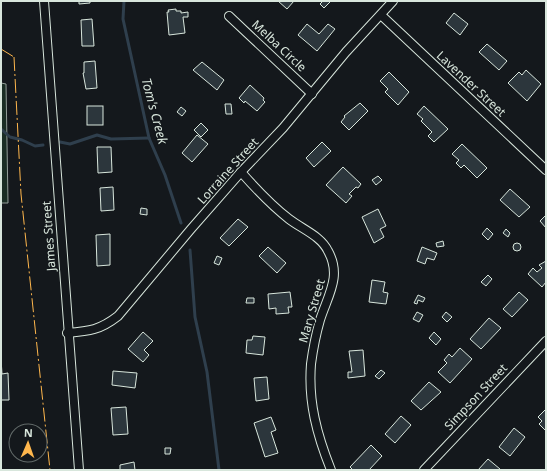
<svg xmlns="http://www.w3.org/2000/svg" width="547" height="471" font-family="'Noto Sans',sans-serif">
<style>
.green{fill:#1a2d24;stroke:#939e99}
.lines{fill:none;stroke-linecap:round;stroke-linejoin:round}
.stream{stroke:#2f3f4d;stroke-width:3}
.building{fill:#2c363c;stroke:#d8e6dc}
.street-casing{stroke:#d8e6dc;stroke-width:10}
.street{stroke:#14181c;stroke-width:8}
.power{stroke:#ffb74d;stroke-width:1;stroke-dasharray:14 3 2 3;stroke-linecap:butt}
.labels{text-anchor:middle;stroke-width:3;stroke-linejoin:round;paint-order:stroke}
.street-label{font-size:12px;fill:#d8e6dc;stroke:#14181c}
.water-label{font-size:13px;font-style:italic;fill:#d8e6dc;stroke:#14181c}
</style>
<rect width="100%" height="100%" fill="#14181c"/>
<path class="green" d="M1,83L6,84L8,203H1Z"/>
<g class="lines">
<g class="stream">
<path d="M124,1L123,19L149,138L165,175L181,223"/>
<path d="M1,129L10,137L22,140L35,146L43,145"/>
<path d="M60,142L70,144L97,135L111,139L149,138"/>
<path d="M190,250L195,317L207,372L219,470"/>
</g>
</g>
<g class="building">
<path d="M79,1H90V3L79,4Z"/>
<path d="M278,1H294L287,9Z"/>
<path d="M323,1H331L324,8L320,4Z"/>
<path d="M176,9V11H181V13L188,12V17H183L185,33L169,35L167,12H169L168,10Z"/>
<path d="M454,13L468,24L460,35L446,23Z"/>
<path d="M92,19L94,46H82L81,20Z"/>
<path d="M307,24L319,34L328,24L335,29L317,51L298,35Z"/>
<path d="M487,44L507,61L499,70L479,52Z"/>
<path d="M95,61L97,88L86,89L83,73H84V62Z"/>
<path d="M202,62L224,80L217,90L193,70Z"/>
<path d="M526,70L541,84L527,101L508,83L519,72L522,75Z"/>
<path d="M389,72L409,92L398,105L385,92L388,89L380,81Z"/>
<path d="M250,85L264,98L263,100L265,102L257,111L245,101L244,103L239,98Z"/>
<path d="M360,103L368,111L349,130L341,122L345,117L344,116Z"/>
<path d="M225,104H231L232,114H226Z"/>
<rect x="87" y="106" width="16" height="19"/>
<path d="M424,106L448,129L434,142L428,136L432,132L421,121L423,119L417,114Z"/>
<path d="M181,107L186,111L182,116L177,112Z"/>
<path d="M201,123L208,130L201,137L194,130Z"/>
<path d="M197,135L208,144L192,162L182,153Z"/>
<path d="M322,142L331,151L314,167L306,158Z"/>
<path d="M462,144L487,168L477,178L464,165L461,168L456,163L459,160L452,154Z"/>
<path d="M97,147H111L112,172L98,173Z"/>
<path d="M343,167L361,184L358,188L356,187L349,194L352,196L346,203L326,185Z"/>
<path d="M378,176L382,180L376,185L372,180Z"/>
<path d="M113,187L114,210L101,211L100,188Z"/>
<path d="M510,189L530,207L519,217L500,200Z"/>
<path d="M141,208L147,209V215L140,214Z"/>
<path d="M378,209L386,226L380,229L384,237L374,243L362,217Z"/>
<path d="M546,215V228L540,221Z"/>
<path d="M238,219L248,227L229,246L220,238Z"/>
<path d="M487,228L493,234L488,240L482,234Z"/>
<path d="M506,229L510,233L508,237L503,233Z"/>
<path d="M110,234V265L97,266L96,235Z"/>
<path d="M443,241L444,246L437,247L436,243Z"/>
<circle cx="517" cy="247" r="4"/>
<path d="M268,247L286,263L277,273L259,256Z"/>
<path d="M422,247L437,253L434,260L427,258L425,264L417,261Z"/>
<path d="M217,256L222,258L219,265L214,263Z"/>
<path d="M546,261V282L542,287L528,274L533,268L537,272L542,268L539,265Z"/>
<path d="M488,275L492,279L486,286L481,282Z"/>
<path d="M372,280L385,282L383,292L388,293L386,304L369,302Z"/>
<path d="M290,292L292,307H288L289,313L276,314V308L269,309L268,294Z"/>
<path d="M519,292L528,300L512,317L503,309Z"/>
<path d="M418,295L425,298L423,302L418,300L417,304L414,303Z"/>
<path d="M247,298H254V303H246Z"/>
<path d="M417,312L423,315L419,322L413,319Z"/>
<path d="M446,312L452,317L447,322L442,317Z"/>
<path d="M489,318L501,328L481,349L470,339Z"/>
<path d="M143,332L153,341L144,350L149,355L143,362L128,349Z"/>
<path d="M434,332L441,339L436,345L429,338Z"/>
<path d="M253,336L265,337L263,355L246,353L247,340H252Z"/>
<path d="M460,348L472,359L450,383L438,372L447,363L444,360L449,354L452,357Z"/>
<path d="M363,350L365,376L348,378V372H352L349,351Z"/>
<path d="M1,359L2,374L8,373L9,400H1Z"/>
<path d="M381,370L385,373L379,379L375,376Z"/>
<path d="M113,371L137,373L135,388L112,385Z"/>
<path d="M267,377L269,399L256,401L254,378Z"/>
<path d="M429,382L441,392L421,410L411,401Z"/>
<path d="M126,407L128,434L113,435L111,408Z"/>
<path d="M546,409V431L539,424L542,421L538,417Z"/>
<path d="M401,416L411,425L395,443L385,434Z"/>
<path d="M271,417L276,430L271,432L278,453L265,457L254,423Z"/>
<path d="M514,428L525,437L510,456L499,447Z"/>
<path d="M371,445L382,456L369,470H353L350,467Z"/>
<path d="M165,448H171L170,454H165Z"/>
<path d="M488,459L500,469L498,470H478Z"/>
<path d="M134,462L135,470H120V465Z"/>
</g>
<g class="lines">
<g class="street-casing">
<g id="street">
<path d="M44,1L79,470"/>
<path d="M381,15L546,170"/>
<path d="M229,16L312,94"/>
<path d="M241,172C256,189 271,205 289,219C302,229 321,236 328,251C342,276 328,295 320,320C316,334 313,349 311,364C308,402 317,435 331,470"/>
<path d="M67,333C90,331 100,330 118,316L191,229L241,172L283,128L346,52L393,1"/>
<path d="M424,470L546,341"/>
</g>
</g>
<use href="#street" class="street"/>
<g class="power">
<path d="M1,49L14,57"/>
<path d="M14,57L21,194L50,470"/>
</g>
</g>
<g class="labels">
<g class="street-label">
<text transform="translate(279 46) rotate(43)" y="4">Melba Circle</text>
<text transform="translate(471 84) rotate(43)" y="4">Lavender Street</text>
<text transform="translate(228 171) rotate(-48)" y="4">Lorraine Street</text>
<text transform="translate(49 236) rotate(-94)" y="4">James Street</text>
<text transform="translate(312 311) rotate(-74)" y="4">Mary Street</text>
<text transform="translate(476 397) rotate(-47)" y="4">Simpson Street</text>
</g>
<g class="water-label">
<text transform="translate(155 111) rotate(75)" y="5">Tom's Creek</text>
</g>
</g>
<rect width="547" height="471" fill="none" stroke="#d8e6dc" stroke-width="4"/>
<g transform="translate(28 443) rotate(2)"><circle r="19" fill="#14181c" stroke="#626a69"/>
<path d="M0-3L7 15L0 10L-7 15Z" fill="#ffb74d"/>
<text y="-6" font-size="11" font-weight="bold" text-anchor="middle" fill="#d8e6dc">N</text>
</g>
</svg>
